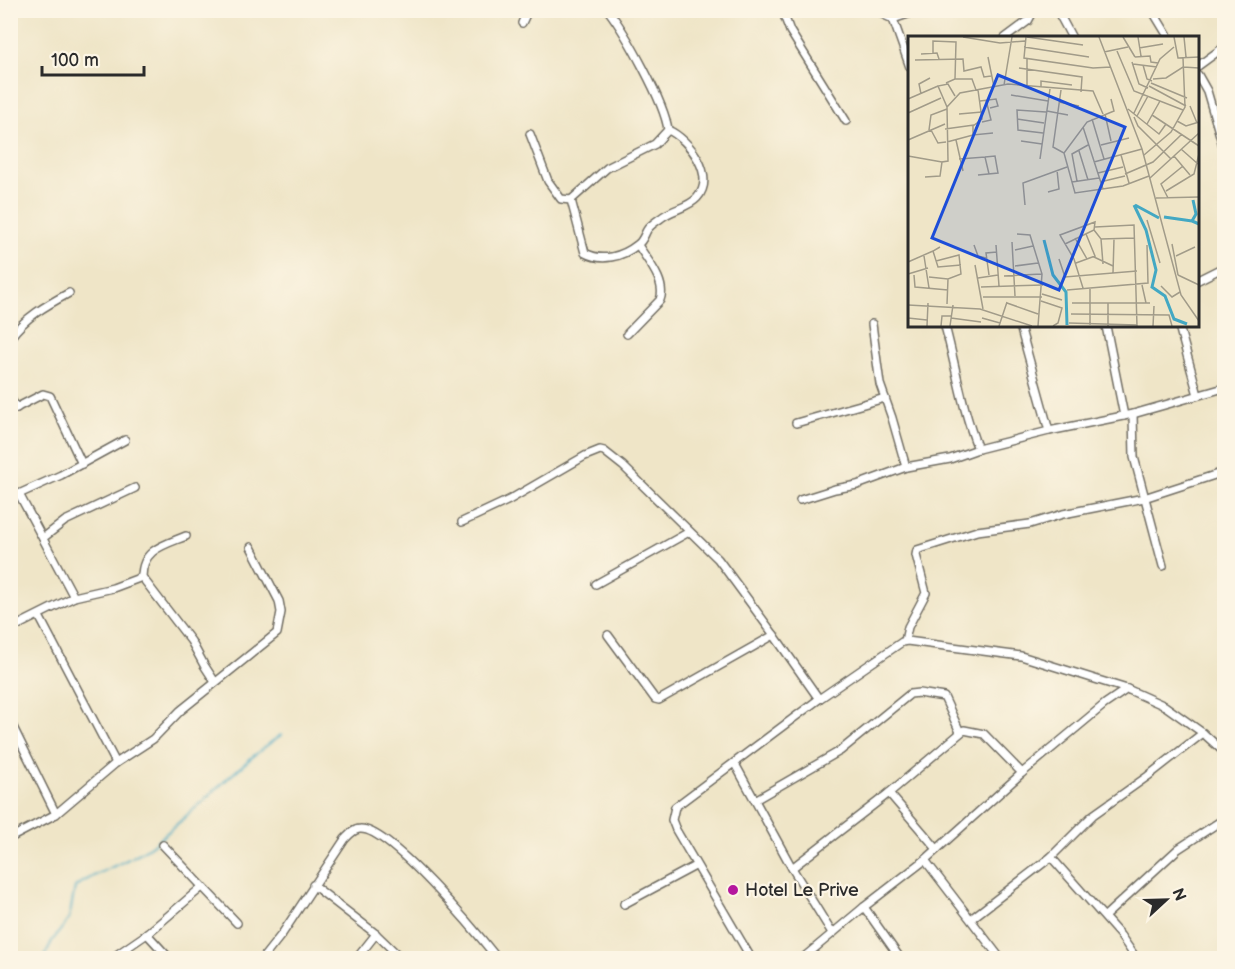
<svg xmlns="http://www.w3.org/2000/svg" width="1235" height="969" font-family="'Balsamiq Sans',sans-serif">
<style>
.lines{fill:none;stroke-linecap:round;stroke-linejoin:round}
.stream{stroke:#43a8c3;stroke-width:2}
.minor-casing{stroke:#706c62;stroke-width:10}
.minor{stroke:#fff;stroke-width:7}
.poi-dot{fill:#b5179e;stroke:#fcf5e5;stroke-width:2}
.labels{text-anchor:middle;stroke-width:4.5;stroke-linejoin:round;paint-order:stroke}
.poi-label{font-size:18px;fill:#2b2b2b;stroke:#fcf5e5;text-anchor:start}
.inset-river{fill:none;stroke:#43a8c3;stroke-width:3}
.inset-road{fill:none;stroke:#a19b89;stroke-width:1.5}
.view{fill:#1d4ed8;fill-opacity:0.15;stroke:#1d4ed8;stroke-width:3}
.inset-edge{fill:none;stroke:#2b2b2b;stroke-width:3}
</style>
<rect width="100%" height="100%" fill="#fcf5e5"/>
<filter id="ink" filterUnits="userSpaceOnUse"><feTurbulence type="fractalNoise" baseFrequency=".0167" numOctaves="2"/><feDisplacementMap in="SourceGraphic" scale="12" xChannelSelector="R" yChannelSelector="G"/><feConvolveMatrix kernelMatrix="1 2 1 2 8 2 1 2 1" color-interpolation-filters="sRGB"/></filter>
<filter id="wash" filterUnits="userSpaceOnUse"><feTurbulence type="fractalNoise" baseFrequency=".008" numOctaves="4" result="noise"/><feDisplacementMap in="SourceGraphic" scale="24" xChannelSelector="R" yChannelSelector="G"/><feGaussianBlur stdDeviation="1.35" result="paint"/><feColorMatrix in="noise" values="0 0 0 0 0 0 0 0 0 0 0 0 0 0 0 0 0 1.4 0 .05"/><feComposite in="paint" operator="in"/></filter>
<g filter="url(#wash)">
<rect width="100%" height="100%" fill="#efe5c7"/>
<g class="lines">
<path class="stream" d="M44,958L52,941L69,919L75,887C99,870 128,863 152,845C197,810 234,768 281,735"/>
</g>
</g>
<g filter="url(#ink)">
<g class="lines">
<g class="minor-casing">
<g id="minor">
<path d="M782,10L790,31L846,121"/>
<path d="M880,10L884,15L893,19L920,10"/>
<path d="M1057,10L1072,38"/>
<path d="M1152,10L1169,38"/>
<path d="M893,19L910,67"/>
<path d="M522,23L528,10"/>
<path d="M1005,38L1028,21L1034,10"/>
<path d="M1198,66L1224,47"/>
<path d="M1198,75L1207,91L1224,149"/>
<path d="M530,134L548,181L561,199L571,200"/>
<path d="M571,200L585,253C602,262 622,257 637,245C643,241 644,235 647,230C650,225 657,221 661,218C672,209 688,208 697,198C717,176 689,139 668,130"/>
<path d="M571,200L607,168L655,144L668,130C665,103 625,32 608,10"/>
<path d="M1198,280L1224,267"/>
<path d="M872,324L880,384L892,418L906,467"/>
<path d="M945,326C956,367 962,409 978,449"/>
<path d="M1020,326L1049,431"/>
<path d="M1106,326L1124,416"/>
<path d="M1179,326L1198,395"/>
<path d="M627,334L660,300C667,282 647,260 638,245"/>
<path d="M10,338C25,317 47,305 69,293"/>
<path d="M10,398L17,408"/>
<path d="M10,411L43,394L50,396L82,464"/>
<path d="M1133,414L1134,457L1163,566"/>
<path d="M796,423L885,398"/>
<path d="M19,494L74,597"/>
<path d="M10,498L61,475L125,440"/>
<path d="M800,500L835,489L857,485L906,467L950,459L978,449L1049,431L1133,414L1224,388"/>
<path d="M462,522L509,500L585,456L600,450L604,451L623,466L718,559L774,635L819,699"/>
<path d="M186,536C164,545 142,549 142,577L191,641L204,665L215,682"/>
<path d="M43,538L65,521L135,488"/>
<path d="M596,584L689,532"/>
<path d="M39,616L116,763"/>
<path d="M10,629L74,597L113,588L142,577"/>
<path d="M608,635L655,699L659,700L774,635"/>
<path d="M905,641L908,627L926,593L916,555L917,550L977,531L1030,524L1063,514L1144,498L1224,472"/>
<path d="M10,721L56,814"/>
<path d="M735,764L792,868L832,933"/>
<path d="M889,793L937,849"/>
<path d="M755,800L840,751L910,694L919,693L944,697L960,732"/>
<path d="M10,838L56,814L116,763L153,739L180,711L277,633L281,612L279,601L251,547"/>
<path d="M163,845L237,923"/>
<path d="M1051,857L1120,935L1136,958"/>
<path d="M925,860L1000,958"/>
<path d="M792,868L889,793L964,730L984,734L1022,773"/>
<path d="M313,885L376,934L401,958"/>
<path d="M624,904L695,866"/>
<path d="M864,907L900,958"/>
<path d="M1105,916L1178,849L1224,819"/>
<path d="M971,919L1051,857L1093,815L1148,776L1203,733"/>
<path d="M147,934L169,958"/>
<path d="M112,958L147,934L202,887"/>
<path d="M263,958L282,934L345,839C349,835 354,829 360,829C389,827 478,934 497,958"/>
<path d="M357,958L376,934"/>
<path d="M751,958L676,830L672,820L675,807L819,699L902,642L907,641L1021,656L1127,689L1165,706L1203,733L1224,752"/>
<path d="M803,958L864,907L925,860L1022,773L1105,704L1127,689"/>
</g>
</g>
<use href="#minor" class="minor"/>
</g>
</g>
<circle class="poi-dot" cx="733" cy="890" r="6"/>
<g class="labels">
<g class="poi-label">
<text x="745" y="896">Hotel Le Prive</text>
</g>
</g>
<g transform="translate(908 36)">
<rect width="291" height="291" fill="#efe5c7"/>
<path class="inset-river" d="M285,164L288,178L284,185L291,188M226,169L238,194L248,234L244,251L257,260L266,283L279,288M227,169L251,182M256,181L284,185M136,204L145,239L158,256L159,289"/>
<path class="inset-road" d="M55,1L92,7L117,5M118,1L116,22L185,32L203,31M119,1L175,9M191,1L234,113L273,259L291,285M215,1L227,21M230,1L233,20M266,1L270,22L291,21M276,1L278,21M116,11L181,21M231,12L255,8M209,15L226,55L275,74M196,16L220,11M25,17V5L48,6L47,43L38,47M13,18L29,17L31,23M80,21L86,51M227,21L242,20L243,26L250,27M7,24L55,23L56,35L73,31L76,41L83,40M224,26L231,48L240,52M225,28L249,31M235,29L239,43L244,45M111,32L174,41L173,56M47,43H64L68,54M245,43L258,42L275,31L291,32M243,47L279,62M96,49L104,1M119,50V23M241,50L278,70M133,51V45L164,49M70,54L74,83L65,90V99L85,97M153,54L145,111L156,117L167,157L215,150L241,140M13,58L11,48L22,42M103,59L140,65M0,63L30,50M72,65L88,63L90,70L82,72M151,66L171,70M282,70L289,87M39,71L52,57L100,48L185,55L195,78M220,73L251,98L258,88M139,75L160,79M0,77L33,62M226,77L252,23L266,11M51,78L74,76M197,78L203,105M244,79L291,110M229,80L240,60M226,81L230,90L263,123M109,83L136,87M184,83L196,123M269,85L278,90L291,86M74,86L83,84L78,64M239,88L252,65M175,91L195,153M37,93L66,89M21,94L23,79L39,73M23,94L30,107L38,106M135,97L110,94L109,74L138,76M0,104L37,88M48,104L55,135M113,105L134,108M39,106L65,99M193,109L221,102M273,113L290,128M171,115L180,144M156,117L179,86L206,75L203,63M213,119L221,147M236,119L263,96L277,71L275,22M0,120L34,126M266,120L282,139M51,123L77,121L81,138M132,123L142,53M186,126L234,113M190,137L215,131M217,138L245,126L274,98M70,139L90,137L87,120L77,121M17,141L32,140L34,126L40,125L39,71L30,50L40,48L47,60M242,142L291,97M169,145L164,118L180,109M164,146L191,142M192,146L217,140M258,155L286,138L291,118M140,156L151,153L149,134M248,162L291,161M260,162L253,148L275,130M117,169L115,147L159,131M239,184L252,227M187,191L226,189L229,290M186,194L193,203L227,202M109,198L122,199L134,238L130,290M167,202L179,223M193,203L195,228M104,206L107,260M157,208L186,194L187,186L152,199L153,201L166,223L175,252M264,208L270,239M66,209L70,220L78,222M88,209L91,250M32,211L25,215L30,231L53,229M107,214L125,210M16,220L21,252M268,220L287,211M186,221L205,230M151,223L157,241L229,235M0,226L25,215M168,227L187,220L178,198M67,229L75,273M107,230L130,227M205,237L206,203M0,238L20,232M6,239L7,251L40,254M81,239L78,217L89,216M270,239L291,249M96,240L134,238M21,241L40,243L53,238L51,219L28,225M70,242L90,239M234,249L238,267M253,250L264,261L272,256M73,251L135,249M159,254L240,247L239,209M134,258L154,264M75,261H134M133,265L154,272L150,287L145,290M99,267L130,278M164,267H242M39,268L40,243M0,269L72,273L124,290M163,278L261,279L264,290M0,282L19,284M43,282L73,286M74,282L92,287M161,287L229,289M182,289V252M19,290L20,267M33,290L34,280H44M42,290L45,269M91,290L99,266M200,290V267M245,290L246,270"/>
<path class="view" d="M90,39L217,91L151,254L24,202Z"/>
<rect width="291" height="291" class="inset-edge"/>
</g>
<rect width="1235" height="969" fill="none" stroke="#fcf5e5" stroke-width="36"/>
<g transform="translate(1166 900) rotate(68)" stroke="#fcf5e5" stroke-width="4.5" paint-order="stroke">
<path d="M0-4.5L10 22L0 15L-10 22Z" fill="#2b2b2b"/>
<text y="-9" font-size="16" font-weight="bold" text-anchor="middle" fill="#2b2b2b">N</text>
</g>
<path d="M42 66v9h102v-9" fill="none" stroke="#2b2b2b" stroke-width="3"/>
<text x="51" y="66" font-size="18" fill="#2b2b2b" stroke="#fcf5e5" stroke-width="4.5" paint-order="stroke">100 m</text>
</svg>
